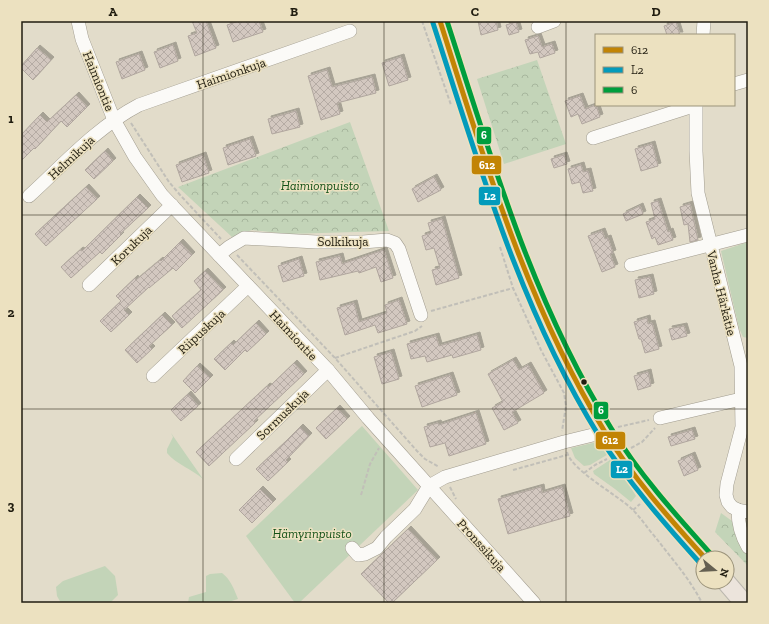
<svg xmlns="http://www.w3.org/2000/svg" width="769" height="624" font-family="'Zilla Slab',serif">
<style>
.green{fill:#c3d4b8}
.forest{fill:url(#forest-crowns)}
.building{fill:url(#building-cross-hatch);stroke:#b0a69e;filter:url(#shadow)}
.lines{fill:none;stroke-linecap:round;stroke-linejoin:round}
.minor-casing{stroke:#a19c8f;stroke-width:14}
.highway-casing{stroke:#bcb8af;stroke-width:20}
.path{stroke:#c1bfb8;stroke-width:2;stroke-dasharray:4 2;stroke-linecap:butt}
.minor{stroke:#fbfaf7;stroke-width:13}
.highway{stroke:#ece4dc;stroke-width:18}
.bus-1-casing{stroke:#ece1c0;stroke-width:8}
.bus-2-casing{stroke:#ece1c0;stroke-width:8}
.bus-3-casing{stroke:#ece1c0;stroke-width:8}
.bus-1{stroke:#c28404;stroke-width:5}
.bus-2{stroke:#039bbb;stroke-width:5}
.bus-3{stroke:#009e3d;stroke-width:5}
.grid{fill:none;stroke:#211d10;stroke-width:1;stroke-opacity:0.55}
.bus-dot{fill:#211d10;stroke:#ece1c0;stroke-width:1.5}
.labels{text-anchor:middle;stroke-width:3;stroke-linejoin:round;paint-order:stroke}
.street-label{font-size:13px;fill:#211d10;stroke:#ece1c0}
.park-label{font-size:13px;font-style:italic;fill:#135117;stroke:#ece1c0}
.line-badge{stroke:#ece1c0;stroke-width:1.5}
.badge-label{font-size:11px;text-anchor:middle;font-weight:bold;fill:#fff}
.neatline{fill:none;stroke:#211d10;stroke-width:1.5}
.grid-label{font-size:13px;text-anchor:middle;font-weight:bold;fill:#211d10}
</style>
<defs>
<pattern id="forest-crowns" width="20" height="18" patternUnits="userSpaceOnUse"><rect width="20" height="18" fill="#c3d4b8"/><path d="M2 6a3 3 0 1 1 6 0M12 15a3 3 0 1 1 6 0" fill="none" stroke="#a7b69d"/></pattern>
<pattern id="building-cross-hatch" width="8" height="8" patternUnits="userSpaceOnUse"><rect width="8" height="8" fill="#d3c8c0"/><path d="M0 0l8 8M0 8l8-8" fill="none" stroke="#b5aba4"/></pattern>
<filter id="shadow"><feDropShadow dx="3" dy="-3" stdDeviation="0" flood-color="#0004"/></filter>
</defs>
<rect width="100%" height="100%" fill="#e2dcca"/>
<g class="green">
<path d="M748,242V338L743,337L739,328L721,251Z"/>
<path d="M362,426L418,490L299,603H295L246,536Z"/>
<path d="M171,433L203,479C192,469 177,465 167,453V449L173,437Z"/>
<path d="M597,442L603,445L610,453L590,465L584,466L575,458L571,448Z"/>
<path d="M613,458L636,496L631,502L615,489L594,474L593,471Z"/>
<path d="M105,566L115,576L118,595L110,603H61L57,596L56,587L63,581Z"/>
<path d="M222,573C231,580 234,589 238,599L225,603H188L189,597L206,592V576L210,574Z"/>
</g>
<g class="forest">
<path d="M537,60L566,144L504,164L477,79Z"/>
<path d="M350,122L389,231L288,234L252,230L232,237L178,187Z"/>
<path d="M721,513L732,521H748V566L715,532Z"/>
</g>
<g class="building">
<path d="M192,21H206L216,48L195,56L188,36L197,33Z"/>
<path d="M239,21H259L263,32L233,42L227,25Z"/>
<path d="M478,21H496L498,30L481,35Z"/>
<path d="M516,22L519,32L509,35L506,25Z"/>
<path d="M676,22L680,35H667L664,26Z"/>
<path d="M538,36L542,47L552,44L555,53L540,58L538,52L530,54L525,40Z"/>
<path d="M173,45L178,61L160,68L154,52Z"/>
<path d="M37,48L51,60L33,80L21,68V66Z"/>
<path d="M139,54L145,70L122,79L116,62Z"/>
<path d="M401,57L408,80L389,86L382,63Z"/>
<path d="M327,70L332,87L372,77L376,93L337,103L340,114L321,120L308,76Z"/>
<path d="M76,95L87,107L67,127L61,121L35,149L34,148L21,161V135L40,115L47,122Z"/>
<path d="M580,96L585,109L596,105L600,117L582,124L578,114L571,117L565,101Z"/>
<path d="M296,111L300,127L272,134L268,119Z"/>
<path d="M250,139L256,156L228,165L223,148Z"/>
<path d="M652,144L658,166L641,171L635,149Z"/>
<path d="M105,151L113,161L94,179L85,170Z"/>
<path d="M203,155L209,173L182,182L176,165Z"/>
<path d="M564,155L567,164L554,168L551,159Z"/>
<path d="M581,165L583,172L588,171L593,191L583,193L580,182L572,184L568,169Z"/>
<path d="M434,177L441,190L418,202L412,189Z"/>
<path d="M86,187L97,199L46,246L35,234Z"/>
<path d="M137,197L148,208L120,234L121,235L102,254L100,252L71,278L61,267L80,250L82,251Z"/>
<path d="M658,201L668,232L670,231L673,240L658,245L655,237L652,239L646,222L655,219L651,203Z"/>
<path d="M690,204L698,240L690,242L688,224L684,225L680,207Z"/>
<path d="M640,206L643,214L626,221L623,214Z"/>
<path d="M442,219L459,278L436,285L432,270L440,268L434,248L426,250L422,236L431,233L428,223Z"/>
<path d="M602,231L605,239L608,238L613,253L610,254L615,267L602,272L588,236Z"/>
<path d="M180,242L192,255L176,271L173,268L149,288V287L124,310L129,315L111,332L100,321L121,301L116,296L135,278L136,280L160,260L161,261Z"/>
<path d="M384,250L393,278L381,282L376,267L359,273L358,271L320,280L316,262L340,256L342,264Z"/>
<path d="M299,259L304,276L283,282L278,266Z"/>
<path d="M205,271L223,290L182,328L172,316L201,290L194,281Z"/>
<path d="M650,277L654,294L639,298L635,280Z"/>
<path d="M399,300L407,324L378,333L375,325L345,335L337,308L354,303L359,322L387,313L385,305Z"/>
<path d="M162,315L172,325L149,346L152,349L137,363L125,350Z"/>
<path d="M647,318L648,324L652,323L659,349L645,353L641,339H639L634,322Z"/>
<path d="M256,323L266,334L247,352L245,350L225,370L214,359L231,343L233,345Z"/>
<path d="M684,326L687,336L672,340L669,329Z"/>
<path d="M477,335L481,350L453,358L452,355L427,362L425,356L411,359L407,344L436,336L439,346Z"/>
<path d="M391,352L399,379L382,384L374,357Z"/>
<path d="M513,360L519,370L528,365L544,393L512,412L518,423L504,430L492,408L503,402L488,374Z"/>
<path d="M294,363L304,374L254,421L255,423L209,466L196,452L267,386L269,387Z"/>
<path d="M197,366L210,378L195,393L183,381Z"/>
<path d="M648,372L651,386L638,390L634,376Z"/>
<path d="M450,375L457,395L422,407L415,386Z"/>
<path d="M188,394L198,406L181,421L171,410Z"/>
<path d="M337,408L347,419L326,439L316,428Z"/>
<path d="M476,413L486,444L449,456L445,443L430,447L424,427L438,423L439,425Z"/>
<path d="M300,427L309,436L286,460L288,462L268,481L256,469L283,444Z"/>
<path d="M692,430L695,439L671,446L668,437Z"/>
<path d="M692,455L698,470L684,476L678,461Z"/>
<path d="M541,487L542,493L562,487L570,516L508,534L498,499Z"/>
<path d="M260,489L273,502L252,523L239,510Z"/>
<path d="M408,529L437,560L392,603H389L361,574Z"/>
</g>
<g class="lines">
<g class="minor-casing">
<g id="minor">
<path d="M78,21L82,39L114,120L135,157L162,195L328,370L368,418L534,603"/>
<path d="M538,27L554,21"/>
<path d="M703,35L704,21"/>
<path d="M734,84L748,80"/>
<path d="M696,105V151L698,193L741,366L742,427L727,484L726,495L728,502L732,507L738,510L748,512"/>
<path d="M593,138L696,105"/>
<path d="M29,196C64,164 97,127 139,105L350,31"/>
<path d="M219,255L229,247L244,238L316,242H363L387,240L395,243L399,249L421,315"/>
<path d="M631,265L748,235"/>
<path d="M89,285L172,205"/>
<path d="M153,376L248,286"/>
<path d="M660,418L741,399"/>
<path d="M236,459L328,370"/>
<path d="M738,510C738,524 741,535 748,547"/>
<path d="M352,548L358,555L365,554L377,548L386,537L415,509L429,486L445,477L564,442L605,432"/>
</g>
</g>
<g class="highway-casing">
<g id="highway">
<path d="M440,21C486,161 525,306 605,432C633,477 669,518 705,558"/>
<path d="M726,582L744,603"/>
</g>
</g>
<g class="path">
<path d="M422,21L451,105"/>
<path d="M131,123L169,182L181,196L221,239"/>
<path d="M500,247L513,288L541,350L564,393L566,406L562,431"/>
<path d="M237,255L335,358L417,451L425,459L439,467"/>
<path d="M431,311L513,288"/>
<path d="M335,358L415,331L422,326"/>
<path d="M618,427L649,420"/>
<path d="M631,448L642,442L655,428"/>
<path d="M567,452C572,471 618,495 633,510C641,518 648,529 656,538C672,559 690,579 702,603"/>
<path d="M513,470L567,455"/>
<path d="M584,473L595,465L607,459"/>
<path d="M450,487L456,499"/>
<path d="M361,495L370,464L379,448"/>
<path d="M633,510L640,504"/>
</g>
<use href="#minor" class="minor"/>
<use href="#highway" class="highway"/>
<g class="bus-1-casing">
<path id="bus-1" d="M440,21C485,162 527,305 605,432C633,478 669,518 705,558"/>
</g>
<g class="bus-2-casing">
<path id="bus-2" d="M433,23C479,164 520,309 599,436C628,482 664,523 700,563"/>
</g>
<g class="bus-3-casing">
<path id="bus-3" d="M447,21C492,160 533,303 611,428C639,474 675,514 710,553"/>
</g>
<use href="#bus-1" class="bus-1"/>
<use href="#bus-2" class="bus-2"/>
<use href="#bus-3" class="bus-3"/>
</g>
<path class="grid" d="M203,21V603M384,21V603M566,21V603M21,215H748M21,409H748"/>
<circle class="bus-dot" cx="584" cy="382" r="3.5"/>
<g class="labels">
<g class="street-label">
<text transform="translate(231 73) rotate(-19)" y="5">Haimionkuja</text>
<text transform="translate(99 81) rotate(68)" y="5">Haimiontie</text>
<text transform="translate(71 157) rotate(-43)" y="5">Helmikuja</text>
<text x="343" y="246">Solkikuja</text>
<text transform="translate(131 245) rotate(-44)" y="5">Korukuja</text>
<text transform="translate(722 293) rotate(76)" y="5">Vanha Härkätie</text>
<text transform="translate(201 331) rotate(-43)" y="5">Riipuskuja</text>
<text transform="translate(294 335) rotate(47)" y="5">Haimiontie</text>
<text transform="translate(282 414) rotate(-44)" y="5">Sormuskuja</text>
<text transform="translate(482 545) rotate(48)" y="5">Pronssikuja</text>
</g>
<g class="park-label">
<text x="320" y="190">Haimionpuisto</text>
<text x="312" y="538">Hämyrinpuisto</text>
</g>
</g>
<g class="line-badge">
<rect x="476" y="126" width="16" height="19" rx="4" fill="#009e3d"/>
<rect x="471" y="155" width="31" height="20" rx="4" fill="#c28404"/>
<rect x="478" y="186" width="23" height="20" rx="4" fill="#039bbb"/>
<rect x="593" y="401" width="16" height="19" rx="4" fill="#009e3d"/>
<rect x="595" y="431" width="31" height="19" rx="4" fill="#c28404"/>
<rect x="610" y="460" width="23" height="19" rx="4" fill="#039bbb"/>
</g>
<g class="badge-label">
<text x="484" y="139">6</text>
<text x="487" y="169">612</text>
<text x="490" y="200">L2</text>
<text x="601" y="414">6</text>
<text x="610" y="444">612</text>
<text x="622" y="473">L2</text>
</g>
<rect width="769" height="624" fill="none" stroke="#ece1c0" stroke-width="44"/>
<rect x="595" y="34" width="140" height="72" fill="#ece1c0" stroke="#9b937a"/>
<rect x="603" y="47" width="20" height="6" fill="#c28404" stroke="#9b937a"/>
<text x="631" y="54" font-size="12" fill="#211d10">612</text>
<rect x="603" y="67" width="20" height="6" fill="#039bbb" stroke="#9b937a"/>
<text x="631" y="74" font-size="12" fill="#211d10">L2</text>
<rect x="603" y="87" width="20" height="6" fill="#009e3d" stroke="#9b937a"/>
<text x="631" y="94" font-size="12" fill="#211d10">6</text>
<g transform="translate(715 570) rotate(108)"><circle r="19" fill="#ece1c0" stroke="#9b937a"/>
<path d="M0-3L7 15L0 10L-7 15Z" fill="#656051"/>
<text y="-6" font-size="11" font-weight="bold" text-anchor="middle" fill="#211d10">N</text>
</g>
<rect x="22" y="22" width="725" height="580" class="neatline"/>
<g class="grid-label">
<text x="113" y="16">A</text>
<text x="294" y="16">B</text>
<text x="475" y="16">C</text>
<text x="656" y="16">D</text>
<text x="11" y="123">1</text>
<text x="11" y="317">2</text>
<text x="11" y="510">3</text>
</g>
</svg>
